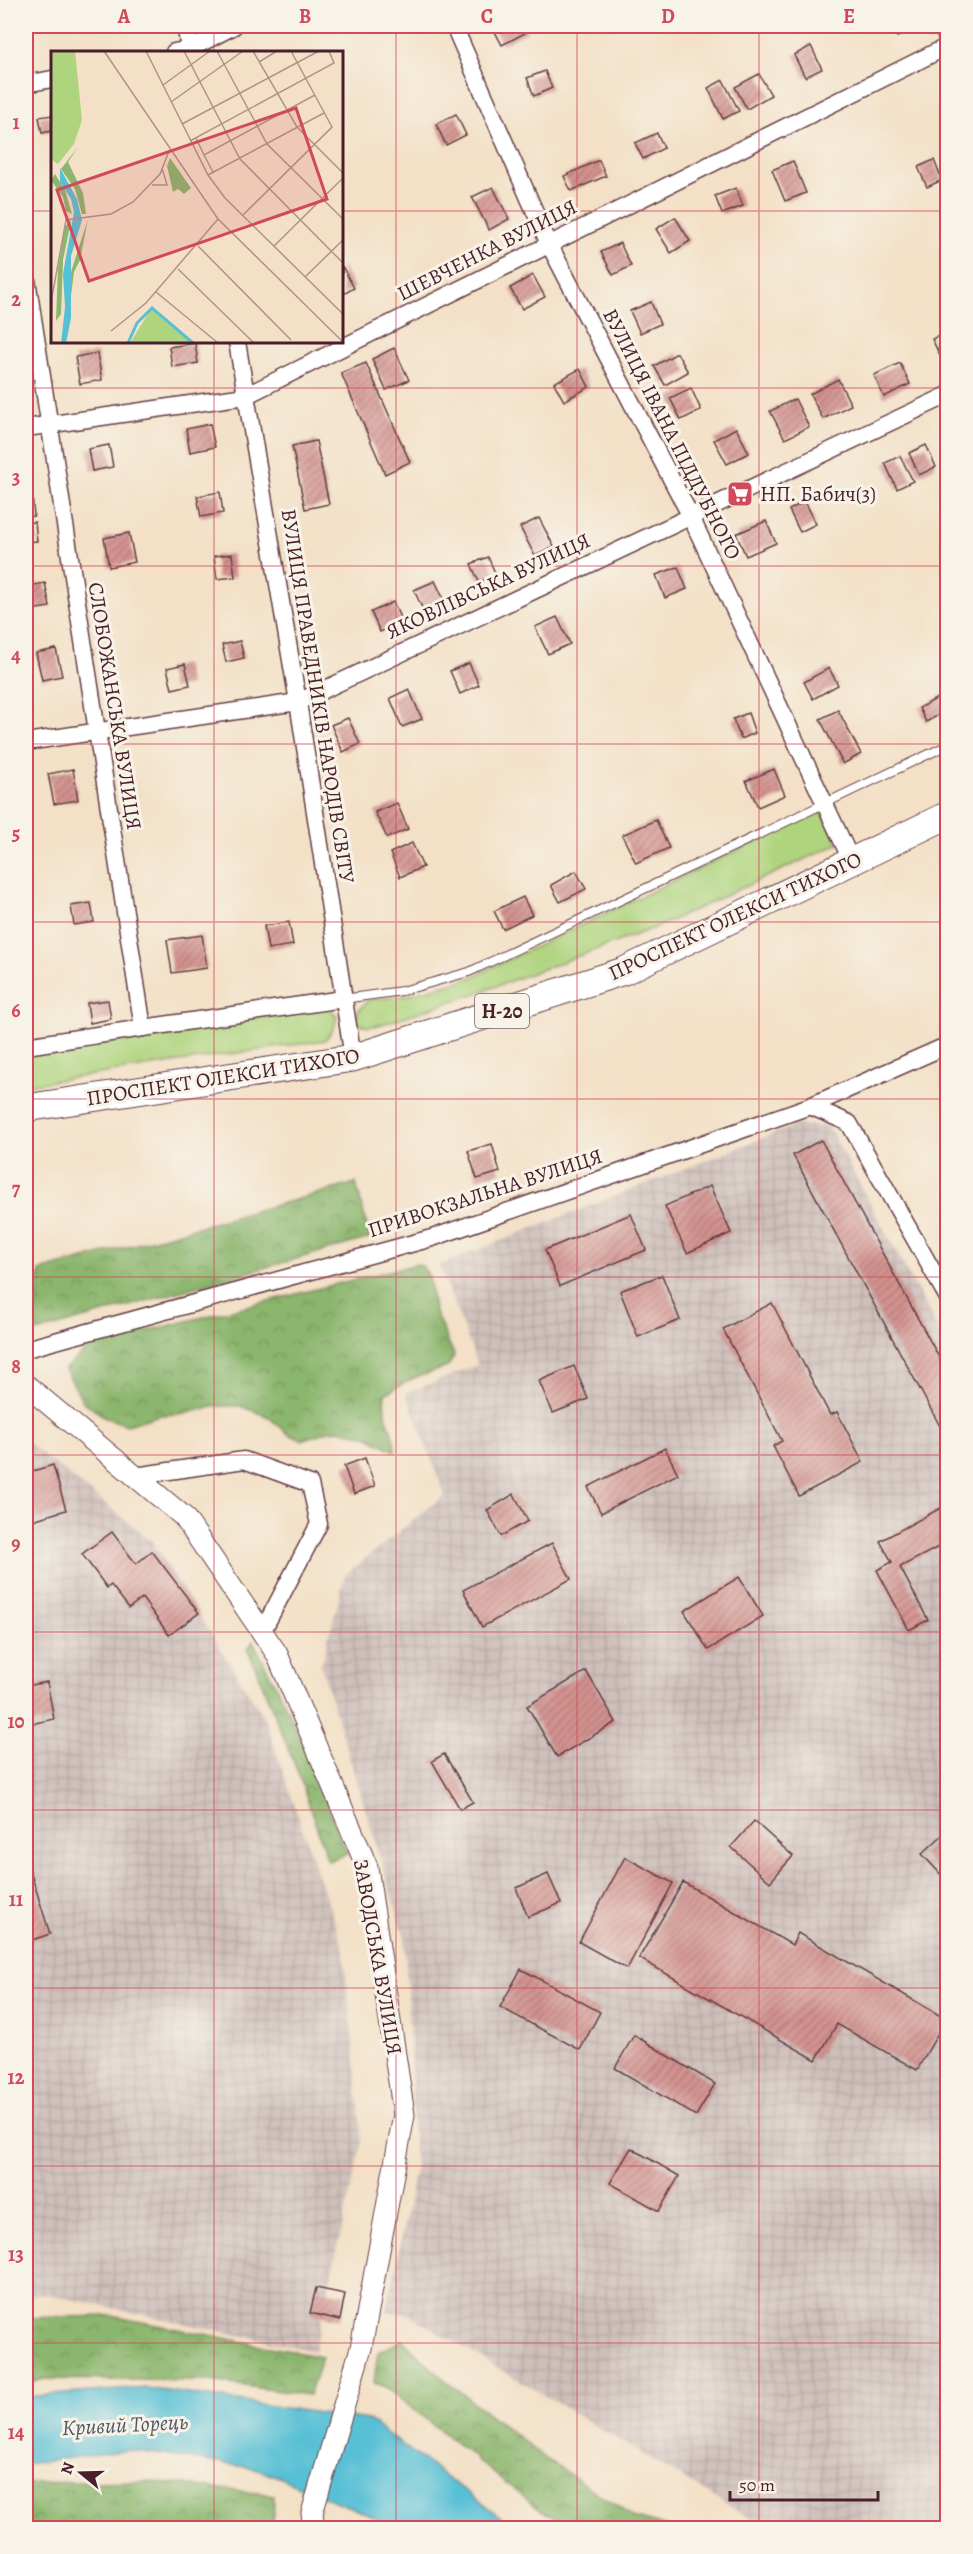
<svg xmlns="http://www.w3.org/2000/svg" width="973" height="2554" font-family="Alegreya,serif">
<style>
.industrial{fill:url(#industrial-grid)}
.grass{fill:#afd47e;stroke:#7c7a54;stroke-width:1.5}
.forest{fill:url(#forest-crowns);stroke:#6a6a4c;stroke-width:1.5}
.water{fill:#58c0d5;stroke:#517080;stroke-width:1.5}
.building{fill:url(#building-hatch)}
.lines{fill:none;stroke-linecap:round;stroke-linejoin:round}
.service-casing{stroke:#633c42;stroke-width:10}
.minor-casing{stroke:#633c42;stroke-width:19}
.tertiary-casing{stroke:#633c42;stroke-width:23}
.primary-casing{stroke:#633c42;stroke-width:29}
.service{stroke:#fff;stroke-width:8}
.minor{stroke:#fff;stroke-width:16}
.tertiary{stroke:#fff;stroke-width:21}
.primary{stroke:#fff;stroke-width:27}
.grid{fill:none;stroke:#d1495b;stroke-width:1.5;stroke-opacity:0.55}
.labels{text-anchor:middle;stroke-width:6;stroke-linejoin:round;paint-order:stroke}
.shield{fill:#f7f3e8;stroke:#7e5f64;stroke-width:1.5}
.shield-label{font-size:20px;font-weight:bold;fill:#4a1f2b}
.street-label{font-size:21px;fill:#4a1f2b;stroke:#f7f3e8}
.poi-label{font-size:21px;fill:#4a1f2b;stroke:#f7f3e8;text-anchor:start}
.water-label{font-size:22px;font-style:italic;fill:#4f5766;stroke:#f7f3e8}
.inset-river{fill:none;stroke:#58c0d5;stroke-width:3}
.inset-road{fill:none;stroke:#af9388;stroke-width:1.5}
.view{fill:#d1495b;fill-opacity:0.15;stroke:#d1495b;stroke-width:3}
.inset-edge{fill:none;stroke:#4a1f2b;stroke-width:3}
.neatline{fill:none;stroke:#d1495b;stroke-width:2}
.grid-label{font-size:20px;text-anchor:middle;font-weight:bold;fill:#d1495b}
</style>
<defs>
<pattern id="industrial-grid" width="8" height="8" patternUnits="userSpaceOnUse" patternTransform="scale(1.5)"><rect width="8" height="8" fill="#cfc0bb"/><path d="M0 4h8M4 0v8" fill="none" stroke="#b3a5a1"/></pattern>
<pattern id="forest-crowns" width="20" height="18" patternUnits="userSpaceOnUse" patternTransform="scale(1.5)"><rect width="20" height="18" fill="#8bb66d"/><path d="M2 6a3 3 0 1 1 6 0M12 15a3 3 0 1 1 6 0" fill="none" stroke="#74935a"/></pattern>
<pattern id="building-hatch" width="6" height="6" patternUnits="userSpaceOnUse" patternTransform="scale(1.5)"><rect width="6" height="6" fill="#d3938f"/><path d="M-1 1l2-2M0 6l6-6M5 7l2-2" fill="none" stroke="#ad7775"/></pattern>
</defs>
<rect width="100%" height="100%" fill="#f7f3e8"/>
<filter id="ink" filterUnits="userSpaceOnUse"><feTurbulence type="fractalNoise" baseFrequency=".0167" numOctaves="2"/><feDisplacementMap in="SourceGraphic" scale="12" xChannelSelector="R" yChannelSelector="G"/><feConvolveMatrix kernelMatrix="1 2 1 2 8 2 1 2 1" color-interpolation-filters="sRGB"/></filter>
<filter id="wash" filterUnits="userSpaceOnUse"><feTurbulence type="fractalNoise" baseFrequency=".008" numOctaves="4" result="noise"/><feDisplacementMap in="SourceGraphic" scale="24" xChannelSelector="R" yChannelSelector="G"/><feGaussianBlur stdDeviation="1.35" result="paint"/><feColorMatrix in="noise" values="0 0 0 0 0 0 0 0 0 0 0 0 0 0 0 0 0 1.4 0 .05"/><feComposite in="paint" operator="in"/></filter>
<g filter="url(#wash)">
<rect width="100%" height="100%" fill="#f3e0c6"/>
<g class="industrial">
<path d="M796,1125L828,1126L947,1345V2528H766L408,2314L387,2311L415,2170L405,1938L321,1666L345,1575L445,1495L406,1393L478,1365L439,1265Z"/>
<path d="M26,1441L153,1542L265,1719L344,1950L362,2140L314,2351L47,2294L26,2296Z"/>
</g>
<g class="grass">
<path d="M822,810L838,844L657,927L486,990L379,1025L367,1027L358,1023L356,1014L368,1000L404,996L470,978Z"/>
<path d="M322,1007L331,1010L337,1016L334,1028L325,1040L26,1085V1052Z"/>
</g>
<g class="forest">
<path d="M356,1183L370,1238L33,1333L40,1271Z"/>
<path d="M417,1264L422,1266L429,1276L434,1310L454,1355L448,1367L414,1378L385,1394C381,1415 395,1430 395,1451L367,1436L341,1430L328,1431L302,1440L290,1435L267,1416L240,1406H218L178,1414L160,1415L127,1425L107,1418L84,1403L65,1369L91,1345Z"/>
<path d="M253,1641L292,1718L347,1854L328,1861L300,1778L248,1649Z"/>
<path d="M111,2316L322,2357L309,2395L209,2381L45,2379L26,2383V2318Z"/>
<path d="M403,2340L440,2376L545,2458L633,2517L671,2528H572L540,2510L384,2386L374,2383L378,2352Z"/>
<path d="M149,2481L274,2495L273,2525L266,2528H117L82,2524L26,2528V2483Z"/>
</g>
<path class="water" d="M146,2388L368,2420L516,2528H394L383,2521L259,2469L130,2450L26,2464V2397Z"/>
<g id="blocks">
<g class="building">
<path d="M492,26H523L527,32L502,45Z"/>
<path d="M891,26H909L911,30L897,37Z"/>
<path d="M811,46L822,69L805,77L794,55Z"/>
<path d="M545,71L552,88L534,96L527,78Z"/>
<path d="M759,74L771,95L747,109L735,87Z"/>
<path d="M723,80L739,111L723,119L708,88Z"/>
<path d="M456,114L466,135L446,145L436,124Z"/>
<path d="M52,115V131L42,133L39,117Z"/>
<path d="M657,133L664,148L643,159L635,143Z"/>
<path d="M599,160L606,176L571,191L564,176Z"/>
<path d="M934,160L942,180L927,187L918,167Z"/>
<path d="M793,161L806,193L785,201L772,170Z"/>
<path d="M493,187L509,219L489,230L472,197Z"/>
<path d="M736,188L743,206L722,214L715,196Z"/>
<path d="M675,217L690,241L671,253L656,229Z"/>
<path d="M620,243L631,266L613,275L601,252Z"/>
<path d="M342,266L354,288L342,295Z"/>
<path d="M533,275L545,297L522,309L510,288Z"/>
<path d="M651,302L660,324L640,333L630,311Z"/>
<path d="M948,331V365L945,366L932,339Z"/>
<path d="M195,343L198,363L172,367L169,347Z"/>
<path d="M394,348L409,380L386,390L372,359Z"/>
<path d="M97,353L102,380L80,384L75,357Z"/>
<path d="M677,353L688,372L665,385L654,366Z"/>
<path d="M366,363L410,462L385,474L341,373Z"/>
<path d="M900,363L910,384L884,397L874,375Z"/>
<path d="M580,369L589,387L564,401L554,383Z"/>
<path d="M838,379L851,405L823,419L810,394Z"/>
<path d="M691,388L701,410L681,420L670,398Z"/>
<path d="M795,399L809,427L785,439L770,411Z"/>
<path d="M210,424L215,447L190,452L186,429Z"/>
<path d="M736,428L749,453L727,464L714,440Z"/>
<path d="M316,441L329,504L305,509L292,446Z"/>
<path d="M109,445L113,467L92,471L88,449Z"/>
<path d="M926,445L936,467L919,475L909,453Z"/>
<path d="M900,456L913,481L897,489L885,463Z"/>
<path d="M220,492L223,513L201,517L197,496Z"/>
<path d="M26,495H32L34,516L26,517Z"/>
<path d="M805,501L816,524L800,532L789,510Z"/>
<path d="M539,518L554,547L535,556L520,527Z"/>
<path d="M766,521L776,543L746,556L736,534Z"/>
<path d="M35,522L37,541L26,542V523Z"/>
<path d="M129,533L135,562L109,567L104,538Z"/>
<path d="M232,554L235,577L217,579L214,556Z"/>
<path d="M488,557L496,575L479,582L471,564Z"/>
<path d="M678,567L687,589L665,598L656,575Z"/>
<path d="M435,581L445,602L424,612L414,590Z"/>
<path d="M45,583L50,607L31,610L27,586Z"/>
<path d="M393,602L402,622L380,632L371,612Z"/>
<path d="M557,617L570,644L548,654L535,627Z"/>
<path d="M240,641L244,658L226,662L222,645Z"/>
<path d="M56,649L62,676L42,680L36,653Z"/>
<path d="M469,663L479,685L460,694L450,671Z"/>
<path d="M185,664L190,685L172,689L167,668Z"/>
<path d="M829,668L838,685L813,699L804,682Z"/>
<path d="M409,689L422,719L402,727L390,698Z"/>
<path d="M945,694L948,710L926,722L919,708Z"/>
<path d="M838,710L861,754L843,764L820,719Z"/>
<path d="M748,713L755,733L741,739L733,719Z"/>
<path d="M348,718L360,744L343,752L331,725Z"/>
<path d="M73,769L78,800L54,804L48,774Z"/>
<path d="M774,769L785,795L758,807L746,781Z"/>
<path d="M397,803L408,829L387,838L375,812Z"/>
<path d="M656,820L669,848L636,863L622,835Z"/>
<path d="M412,843L423,867L400,877L390,853Z"/>
<path d="M576,871L586,889L560,902L551,885Z"/>
<path d="M523,897L532,915L503,929L494,911Z"/>
<path d="M91,903L94,922L74,925L71,906Z"/>
<path d="M289,922L293,945L268,949L264,926Z"/>
<path d="M202,935L207,968L172,973L167,940Z"/>
<path d="M108,1000L111,1019L90,1023L87,1003Z"/>
<path d="M28,1005L32,1025L26,1026V1006Z"/>
<path d="M821,1140L948,1374V1441L793,1155Z"/>
<path d="M492,1144L500,1172L477,1179L468,1151Z"/>
<path d="M710,1186L731,1233L687,1253L665,1206Z"/>
<path d="M631,1214L646,1250L560,1286L545,1250Z"/>
<path d="M662,1275L680,1320L638,1337L620,1291Z"/>
<path d="M772,1303L830,1415L837,1412L863,1462L799,1496L773,1446L782,1441L723,1329Z"/>
<path d="M574,1366L588,1399L553,1413L539,1381Z"/>
<path d="M665,1448L678,1474L601,1513L588,1487Z"/>
<path d="M365,1458L375,1486L354,1494L344,1466Z"/>
<path d="M53,1465L66,1510L26,1522V1473Z"/>
<path d="M514,1494L528,1521L501,1536L487,1510Z"/>
<path d="M948,1504V1542L900,1567L928,1620L909,1630L877,1570L892,1562L880,1541Z"/>
<path d="M112,1532L136,1564L152,1551L199,1613L169,1635L142,1598L129,1608L111,1585L107,1588L82,1554Z"/>
<path d="M552,1543L571,1579L482,1627L463,1590Z"/>
<path d="M739,1577L763,1616L708,1650L684,1611Z"/>
<path d="M586,1671L616,1722L557,1757L527,1706Z"/>
<path d="M47,1682L54,1719L26,1725V1686Z"/>
<path d="M444,1754L473,1802L460,1809L432,1761Z"/>
<path d="M754,1821L793,1856L770,1882L731,1847Z"/>
<path d="M948,1830V1882L922,1854Z"/>
<path d="M625,1857L673,1883L627,1969L579,1942Z"/>
<path d="M26,1858L50,1934L26,1942Z"/>
<path d="M548,1874L561,1903L528,1917L516,1888Z"/>
<path d="M683,1882L792,1945L798,1933L946,2019L917,2070L837,2024L816,2060L639,1958Z"/>
<path d="M521,1969L600,2012L580,2050L500,2007Z"/>
<path d="M634,2035L715,2084L696,2116L615,2068Z"/>
<path d="M631,2148L679,2176L659,2211L610,2183Z"/>
<path d="M316,2288L345,2294L340,2320L310,2313Z"/>
</g>
</g>
</g>
<g filter="url(#ink)">
<use href="#blocks" fill-opacity="0" stroke="#633c42" stroke-width="1.5"/>
<g class="lines">
<g class="service-casing">
<path id="service" d="M343,999L402,991L469,972L948,745"/>
</g>
<g class="minor-casing">
<g id="minor">
<path d="M185,26L190,52"/>
<path d="M454,26L549,244L690,515L852,862"/>
<path d="M941,26L948,39"/>
<path d="M174,52L190,49L234,26"/>
<path d="M26,84L52,79"/>
<path d="M26,273L143,1028L26,1046"/>
<path d="M237,342L298,702L353,1058"/>
<path d="M26,428L245,396L948,46"/>
<path d="M26,742L298,702L948,395"/>
<path d="M143,1028L343,999"/>
<path d="M810,1106L849,1123L948,1298"/>
<path d="M26,1349L432,1238L810,1106L948,1045"/>
<path d="M135,1476L244,1460L310,1484L319,1524L262,1632"/>
</g>
</g>
<g class="tertiary-casing">
<path id="tertiary" d="M26,1385L184,1517L277,1654L367,1867L404,2115L361,2348L312,2513L314,2528"/>
</g>
<g class="primary-casing">
<path id="primary" d="M26,1108L353,1058L624,971L948,815"/>
</g>
<use href="#service" class="service"/>
<use href="#minor" class="minor"/>
<use href="#tertiary" class="tertiary"/>
<use href="#primary" class="primary"/>
</g>
</g>
<path class="grid" d="M214,26V52M396,26V2528M577,26V2528M759,26V2528M26,211H52M342,211H948M214,342V2528M26,388H948M26,566H948M26,744H948M26,922H948M26,1099H948M26,1277H948M26,1455H948M26,1632H948M26,1810H948M26,1988H948M26,2166H948M26,2343H948"/>
<defs>
<g id="supermarket-square" transform="scale(1.35)"><rect x="-9" y="-9" width="18" height="18" rx="4" fill="#d1495b" stroke="#f7f3e8"/><path d="M-6-5.5h2.5l.6 2H6L4.5 2H-2.5L-4.4-4H-6ZM-1.5 3.2a1.3 1.3 0 1 0 .1 0ZM3 3.2a1.3 1.3 0 1 0 .1 0Z" fill="#fff"/></g>
</defs>
<g fill-rule="evenodd">
<use href="#supermarket-square" x="740" y="494"/>
</g>
<g class="labels">
<rect class="shield" x="475" y="994" width="54" height="34" rx="4.5"/>
<g class="shield-label">
<text x="502" y="1018">Н-20</text>
</g>
<g class="street-label">
<text transform="translate(487 250) rotate(-27)" y="7">ШЕВЧЕНКА ВУЛИЦЯ</text>
<text transform="translate(672 434) rotate(63)" y="7">ВУЛИЦЯ ІВАНА ПІДДУБНОГО</text>
<text transform="translate(488 586) rotate(-25)" y="7">ЯКОВЛІВСЬКА ВУЛИЦЯ</text>
<text transform="translate(318 696) rotate(81)" y="7">ВУЛИЦЯ ПРАВЕДНИКІВ НАРОДІВ СВІТУ</text>
<text transform="translate(115 706) rotate(81)" y="7">СЛОБОЖАНСЬКА ВУЛИЦЯ</text>
<text transform="translate(735 916) rotate(-25)" y="7">ПРОСПЕКТ ОЛЕКСИ ТИХОГО</text>
<text transform="translate(223 1077) rotate(-9)" y="7">ПРОСПЕКТ ОЛЕКСИ ТИХОГО</text>
<text transform="translate(485 1193) rotate(-18)" y="7">ПРИВОКЗАЛЬНА ВУЛИЦЯ</text>
<text transform="translate(378 1957) rotate(80)" y="7">ЗАВОДСЬКА ВУЛИЦЯ</text>
</g>
<g class="poi-label">
<text x="760" y="501">НП. Бабич(3)</text>
</g>
<g class="water-label">
<text transform="translate(125 2424) rotate(-3)" y="8">Кривий Торець</text>
</g>
</g>
<g transform="translate(51 51)">
<rect width="292" height="292" fill="#f3e0c6"/>
<path d="M27,96L17,111L32,142L35,163H31L24,138L10,118ZM119,107L140,137L133,143L127,138L122,141L116,115ZM4,123L14,139L21,163L15,160L12,146L0,129ZM37,168L29,209L23,221L19,252L20,221ZM20,170L12,209L10,263L5,270L7,218L14,175Z" fill="#8bb66d"/>
<path d="M0,0H24L31,69L23,93L7,113L0,108Z" fill="#afd47e"/>
<path d="M100,258L140,292H79Z" fill="#afd47e"/>
<path d="M9,117L26,148L31,169L20,205V267L15,292H10L14,256L12,223L23,161L20,148L9,131Z" fill="#58c0d5"/>
<path class="inset-river" d="M77,292L86,272L101,257L142,292"/>
<path class="inset-road" d="M53,0L167,168L293,292M95,0L157,124L174,147L293,264M133,0L189,108L293,213M166,0L216,93L293,169M202,0L246,76L293,123M208,11L226,0M112,34L159,0M120,51L192,0M131,73L268,0M145,87L153,104L264,44M139,90L283,12L278,0M153,104L162,121M157,124L273,62M101,134H116L111,117M192,164L281,76L240,0M147,195L240,289M223,195L293,126M127,218L203,292M254,226L293,188M105,241L167,292M60,280L95,252L167,168M0,290L1,246L15,169L60,163L82,151L109,123L118,100"/>
<path class="view" d="M245,57L276,148L38,230L6,139Z"/>
<rect width="292" height="292" class="inset-edge"/>
</g>
<rect width="973" height="2554" fill="none" stroke="#f7f3e8" stroke-width="66"/>
<g transform="translate(81 2473) rotate(289)" stroke="#f7f3e8" stroke-width="4.5" paint-order="stroke">
<path d="M0-4.5L10 22L0 15L-10 22Z" fill="#4a1f2b"/>
<text y="-9" font-size="16" font-weight="bold" text-anchor="middle" fill="#4a1f2b">N</text>
</g>
<path d="M730 2491v9h148v-9" fill="none" stroke="#4a1f2b" stroke-width="3"/>
<text x="739" y="2491" font-size="18" fill="#4a1f2b" stroke="#f7f3e8" stroke-width="4.5" paint-order="stroke">50 m</text>
<rect x="33" y="33" width="907" height="2488" class="neatline"/>
<g class="grid-label">
<text x="124" y="23">A</text>
<text x="305" y="23">B</text>
<text x="487" y="23">C</text>
<text x="668" y="23">D</text>
<text x="849" y="23">E</text>
<text x="16" y="129">1</text>
<text x="16" y="306">2</text>
<text x="16" y="484">3</text>
<text x="16" y="662">4</text>
<text x="16" y="840">5</text>
<text x="16" y="1017">6</text>
<text x="16" y="1195">7</text>
<text x="16" y="1373">8</text>
<text x="16" y="1550">9</text>
<text x="16" y="1728">10</text>
<text x="16" y="1906">11</text>
<text x="16" y="2084">12</text>
<text x="16" y="2261">13</text>
<text x="16" y="2439">14</text>
</g>
</svg>
